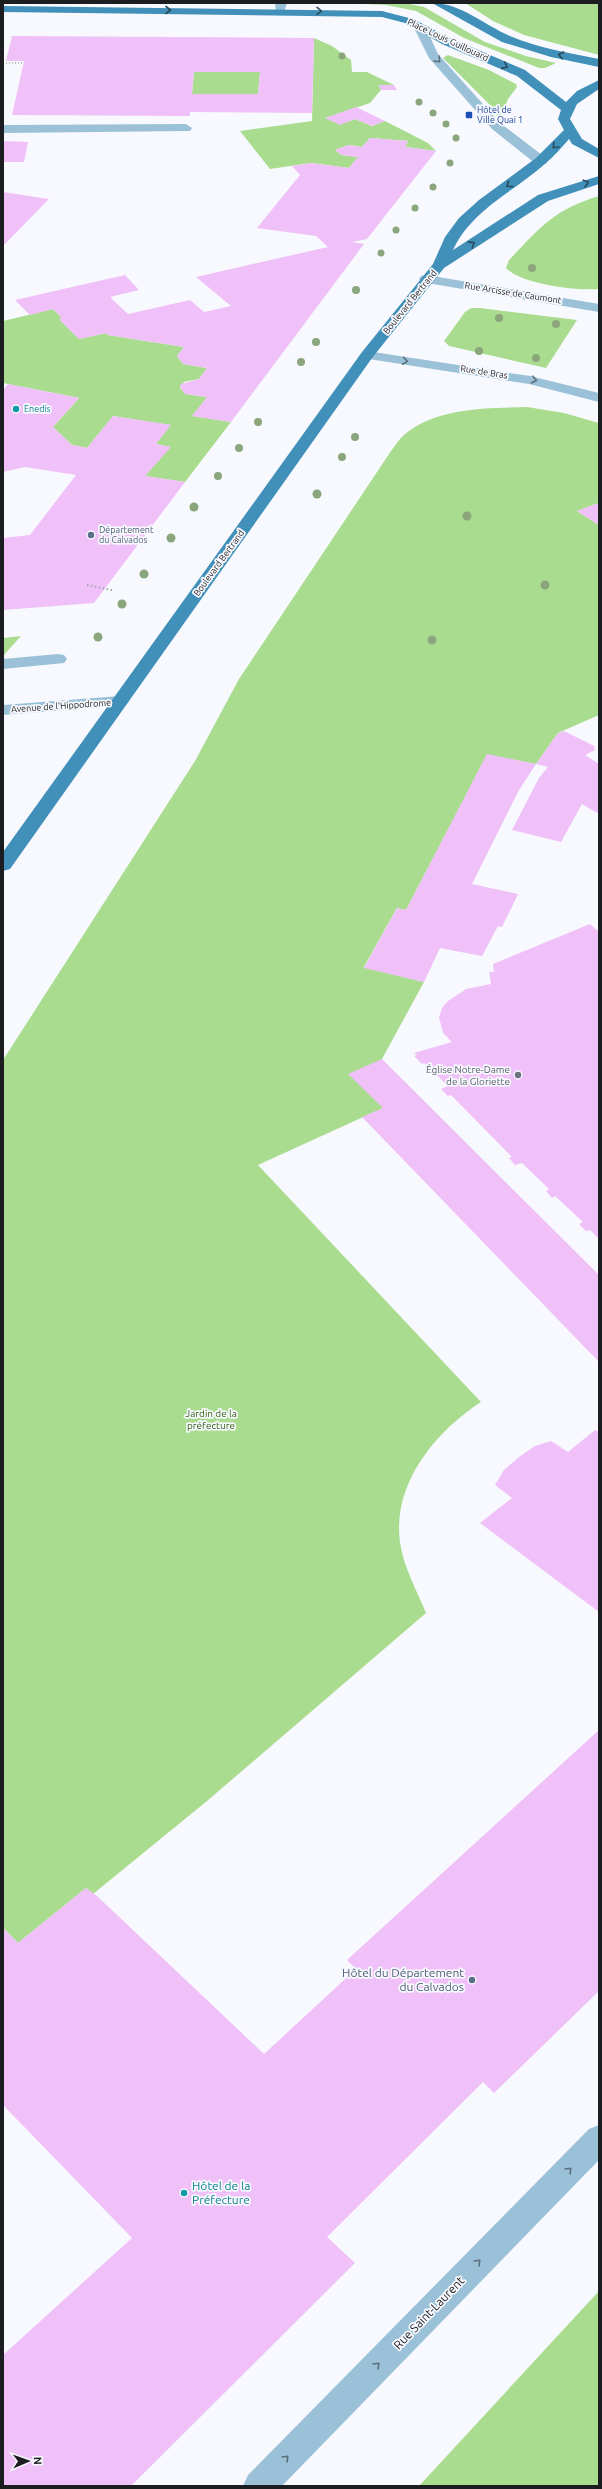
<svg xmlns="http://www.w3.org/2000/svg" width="602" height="2489" font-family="Ubuntu,sans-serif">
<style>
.green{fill:#aadc90}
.building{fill:#f0c0f9;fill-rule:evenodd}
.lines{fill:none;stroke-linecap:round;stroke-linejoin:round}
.path-far1{stroke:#a5a7ab;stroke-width:1.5;stroke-dasharray:1 2;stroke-linecap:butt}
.path{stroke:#a5a7ab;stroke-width:2;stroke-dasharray:1.5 2.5;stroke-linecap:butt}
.minor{fill:#9bc1d8;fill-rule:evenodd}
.major{fill:#4090b9;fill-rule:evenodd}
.tree{fill:#8ba57c}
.oneway{stroke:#2a4b5d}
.oneway2{stroke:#5b6f7c}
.transit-dot{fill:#1a4fb4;stroke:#f8f9fe;stroke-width:1.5}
.culture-dot{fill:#0f9aa8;stroke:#f8f9fe;stroke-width:1.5}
.service-dot{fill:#5c6f8a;stroke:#f8f9fe;stroke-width:1.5}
.worship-dot{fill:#6b7280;stroke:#f8f9fe;stroke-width:1.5}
.labels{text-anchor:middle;stroke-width:3.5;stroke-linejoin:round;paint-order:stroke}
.far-street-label{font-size:9px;fill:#1b1d20;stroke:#f8f9fe}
.far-transit-label{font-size:9px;fill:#164399;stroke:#f8f9fe;text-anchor:start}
.far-culture-label{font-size:9px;fill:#0d838f;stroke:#f8f9fe;text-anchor:start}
.far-service-label{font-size:9px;fill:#4e5e75;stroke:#f8f9fe;text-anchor:start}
.worship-label{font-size:10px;fill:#5b616d;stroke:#f8f9fe;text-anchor:end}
.park-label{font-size:10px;fill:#326012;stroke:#f8f9fe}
.near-service-label{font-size:12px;fill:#4e5e75;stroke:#f8f9fe;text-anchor:end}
.near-culture-label{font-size:12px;fill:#0d838f;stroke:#f8f9fe;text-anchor:start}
.near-street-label{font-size:12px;fill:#1b1d20;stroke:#f8f9fe}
</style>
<rect width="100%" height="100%" fill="#f8f9fe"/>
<g class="green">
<path d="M340,3H405L424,7L485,42L526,56L556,63L545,68H539L464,38L416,11L386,5Z"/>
<path d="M465,3H599V55L524,35L493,21Z"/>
<path d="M314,38L332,46L351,60L352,72H367L394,85H379L381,90L370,103L326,118L340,124L355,119L372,126L385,121L428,143L436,151L405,147L408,141L370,138L362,147L349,145L337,149L336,151L342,155L358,157L349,168L311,163L270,169L240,131L312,121Z"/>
<path d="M448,55L489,70L516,84L517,87L508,99L501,116H497L494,109L443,58Z"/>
<path d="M194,72H260L258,94H192Z"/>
<path d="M599,196V289C577,291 521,284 506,268L509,260C541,227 553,210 599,196Z"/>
<path d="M471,308H480L577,320L546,368L449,346L444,341L465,312Z"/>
<path d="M53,309L62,318L60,320L79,339L106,333L108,335L184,347L177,356L183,364L207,368L199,379L184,382L180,388L186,394L207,397L193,416L231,422L185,482L145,476L170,447L156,444L170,425L113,416L87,448L72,445L53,427L79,398L3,383V321Z"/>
<path d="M527,407L564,413L599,423V503L577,511L599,525V715L558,733L536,764L487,755L406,910L397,908L364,967L424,982L382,1059L383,1108L258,1165L481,1402C435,1432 392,1484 400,1542C403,1566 417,1591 426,1613L207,1801L93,1894L86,1888L18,1943L3,1928V1060L195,761L239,679L391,451C395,446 399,439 405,434C438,407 487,408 527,407Z"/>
<path d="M21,636L3,656V638Z"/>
<path d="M599,2291V2486H419Z"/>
</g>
<g class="building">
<path d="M12,36L314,38L312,113L190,112V116L12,115L24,61H6ZM194,72H260L258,94H192Z"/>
<path d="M379,85H394L397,90H381Z"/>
<path d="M356,107L385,121L372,126L355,119L340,125L325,118Z"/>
<path d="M370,138L408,141L405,147L436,151L367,239L352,242L364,244L231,422L192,416L207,397L185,394L180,387L181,384L199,379L207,368L183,364L177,356L184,347L108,335L106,333L79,339L59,319L62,318L53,309L30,315L15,300L125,275L139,290L110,297L128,314L190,300L204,312L231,306L196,277L328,247L316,236L257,228L300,175L292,166L311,163L349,168L358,157L342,155L336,151L337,149L349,145L362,147Z"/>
<path d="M3,141L28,142L24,162H3Z"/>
<path d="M3,192L49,199L3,246Z"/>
<path d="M8,384L79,398L53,427L72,445L87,448L113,416L171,425L156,444L171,447L145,476L185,482L94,603L3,610V538L30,535L76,475L25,467L3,472V390Z"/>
<path d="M599,503V525L577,511Z"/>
<path d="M564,731L594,746L595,750L585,755L599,764V814L582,804L561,842L512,830L539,778L548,767L536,764L558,733Z"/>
<path d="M487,754L536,764L519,790L472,884L518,894L502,927L498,926L482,956L440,948L424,982L364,968L397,908L406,910Z"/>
<path d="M590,924L599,932V1239L590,1230L586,1231L579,1224L583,1222L555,1196L552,1198L546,1191L549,1189L522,1163L515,1165L509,1158L512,1157L451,1095L448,1096L441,1089L448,1086L424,1063L422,1064L414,1056L417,1055L414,1053L452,1042L443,1033L439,1017L442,1008L448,1001L466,989L491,984L489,972H494L493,964Z"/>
<path d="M382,1059L599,1275V1362L362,1117L383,1108L348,1074Z"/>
<path d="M595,1430L599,1432V1612L480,1523L512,1498L495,1485L504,1470L519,1457L535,1446L551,1441L568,1452Z"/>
<path d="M599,1730V1991L494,2093L483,2082L327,2237L355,2263L131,2486H3V2355L132,2238L3,2105V1928L18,1943L86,1888L97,1896L264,2054L356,1969L347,1960Z"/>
</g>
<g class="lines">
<path class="path-far1" d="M3,63H24"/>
<path class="path" d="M87,585L112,590"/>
<g class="minor">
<path d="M275,3H287L284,13H276Z"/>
<path d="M419,22L425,26L438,54L500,123L546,158L547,161L546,164H536L492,129L429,58L413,26Z"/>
<path d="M186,124L192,128L190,131L3,133V125Z"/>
<path d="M426,275L599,304V312L421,282L419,279L421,276Z"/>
<path d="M367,351L530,376L599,393V402L529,384L362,358L360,355Z"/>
<path d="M58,654L64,655L67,659L64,663L3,669V659Z"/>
<path d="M120,696L126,697L129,701L126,705L3,715V705Z"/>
<path d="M599,2125V2160L282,2486H243L248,2475L589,2129Z"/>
</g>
<g class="major">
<path d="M432,3C461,3 484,25 510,36C538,48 569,53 599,59V67L551,57L502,42Z"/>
<path d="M3,6L382,11L413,19L450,38L525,70L566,102L577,91L599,80V89L577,104L570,119L582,139L599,149V158L572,144L569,139C562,147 554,156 546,163C514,192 472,209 453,250L538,195L599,176V184L548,201L444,268L372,358L10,869L3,871V852L362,352L433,264L445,237L459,218L479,200L536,158L564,130L558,119L561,110L517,76L442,44L405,23L382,17L3,12Z"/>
</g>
</g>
<g class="tree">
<circle cx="342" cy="56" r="3.5"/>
<circle cx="419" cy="102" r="3.5"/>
<circle cx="433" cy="113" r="3.5"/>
<circle cx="446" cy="124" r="3.5"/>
<circle cx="456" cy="138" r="3.5"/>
<circle cx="450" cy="163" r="3.5"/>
<circle cx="433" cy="187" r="3.5"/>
<circle cx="415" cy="208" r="3.5"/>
<circle cx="396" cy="230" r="3.5"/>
<circle cx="381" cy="253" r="3.5"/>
<circle cx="532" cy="268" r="4"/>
<circle cx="356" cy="290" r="4"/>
<circle cx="499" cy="318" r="4"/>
<circle cx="556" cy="324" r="4"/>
<circle cx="316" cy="342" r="4"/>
<circle cx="479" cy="351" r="4"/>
<circle cx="536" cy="358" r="4"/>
<circle cx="301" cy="362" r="4"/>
<circle cx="258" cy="422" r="4"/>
<circle cx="355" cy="437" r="4"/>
<circle cx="239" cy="448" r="4"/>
<circle cx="342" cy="457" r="4"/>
<circle cx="218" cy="476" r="4"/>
<circle cx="317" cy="494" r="4.5"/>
<circle cx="194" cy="507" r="4.5"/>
<circle cx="467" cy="516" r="4.5"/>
<circle cx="171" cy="538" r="4.5"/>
<circle cx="144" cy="574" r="4.5"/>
<circle cx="545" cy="585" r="4.5"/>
<circle cx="122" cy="604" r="4.5"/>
<circle cx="98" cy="637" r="4.5"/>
<circle cx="432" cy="640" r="4.5"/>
</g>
<defs><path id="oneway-chevron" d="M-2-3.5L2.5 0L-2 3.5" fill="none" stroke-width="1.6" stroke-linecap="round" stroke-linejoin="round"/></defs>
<g class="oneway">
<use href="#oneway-chevron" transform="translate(168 10)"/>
<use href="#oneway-chevron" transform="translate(319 11) rotate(1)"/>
<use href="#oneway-chevron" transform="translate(561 55) rotate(-167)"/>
<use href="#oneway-chevron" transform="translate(505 66) rotate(24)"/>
<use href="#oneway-chevron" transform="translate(555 146) rotate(134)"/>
<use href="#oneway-chevron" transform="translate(586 183) rotate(-15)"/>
<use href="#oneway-chevron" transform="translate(509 185) rotate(144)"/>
<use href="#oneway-chevron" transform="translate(472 244) rotate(-33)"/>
</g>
<g class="oneway2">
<use href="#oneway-chevron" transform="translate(438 60) rotate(46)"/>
<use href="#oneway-chevron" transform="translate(405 361) rotate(8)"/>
<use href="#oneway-chevron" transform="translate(534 380) rotate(13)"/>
<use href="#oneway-chevron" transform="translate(569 2170) rotate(-45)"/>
<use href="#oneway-chevron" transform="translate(478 2262) rotate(-46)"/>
<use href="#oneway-chevron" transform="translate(377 2365) rotate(-46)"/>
<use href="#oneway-chevron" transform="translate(286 2458) rotate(-46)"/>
</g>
<rect class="transit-dot" x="465" y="111" width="8" height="8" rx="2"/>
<g class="culture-dot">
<circle cx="16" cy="409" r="4"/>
<circle cx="184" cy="2193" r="4"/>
</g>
<g class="service-dot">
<circle cx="91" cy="535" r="4"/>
<circle cx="472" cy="1980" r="4"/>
</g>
<circle class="worship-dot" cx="518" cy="1075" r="4"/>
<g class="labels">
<g class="far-street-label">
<text transform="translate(448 40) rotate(25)" y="3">Place Louis Guillouard</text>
<text transform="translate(513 293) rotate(9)" y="3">Rue Arcisse de Caumont</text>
<text transform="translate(410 302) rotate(-51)" y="3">Boulevard Bertrand</text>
<text transform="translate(484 372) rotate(9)" y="3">Rue de Bras</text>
<text transform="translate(219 563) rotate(-54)" y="3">Boulevard Bertrand</text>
<text transform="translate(61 706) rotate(-4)" y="3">Avenue de l'Hippodrome</text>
</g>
<g class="far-transit-label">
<text x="477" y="113">Hôtel de<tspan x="477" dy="10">Ville Quai 1</tspan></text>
</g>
<g class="far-culture-label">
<text x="24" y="412">Enedis</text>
</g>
<g class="far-service-label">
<text x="99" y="533">Département<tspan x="99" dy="10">du Calvados</tspan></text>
</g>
<g class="worship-label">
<text x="510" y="1073">Église Notre-Dame<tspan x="510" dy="12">de la Gloriette</tspan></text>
</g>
<g class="park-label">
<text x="211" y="1417">Jardin de la<tspan x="211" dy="12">préfecture</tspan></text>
</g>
<g class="near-service-label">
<text x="464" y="1977">Hôtel du Département<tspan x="464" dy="14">du Calvados</tspan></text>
</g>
<g class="near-culture-label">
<text x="192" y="2190">Hôtel de la<tspan x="192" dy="14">Préfecture</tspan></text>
</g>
<g class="near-street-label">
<text transform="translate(429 2313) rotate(-46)" y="4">Rue Saint-Laurent</text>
</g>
</g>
<rect width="602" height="2489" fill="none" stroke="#1b1d20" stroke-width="8"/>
<g transform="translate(28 2461) rotate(88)" stroke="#f8f9fe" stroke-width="3" paint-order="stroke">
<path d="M0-3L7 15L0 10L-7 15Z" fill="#1b1d20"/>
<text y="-6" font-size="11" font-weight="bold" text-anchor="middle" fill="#1b1d20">N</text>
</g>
</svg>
